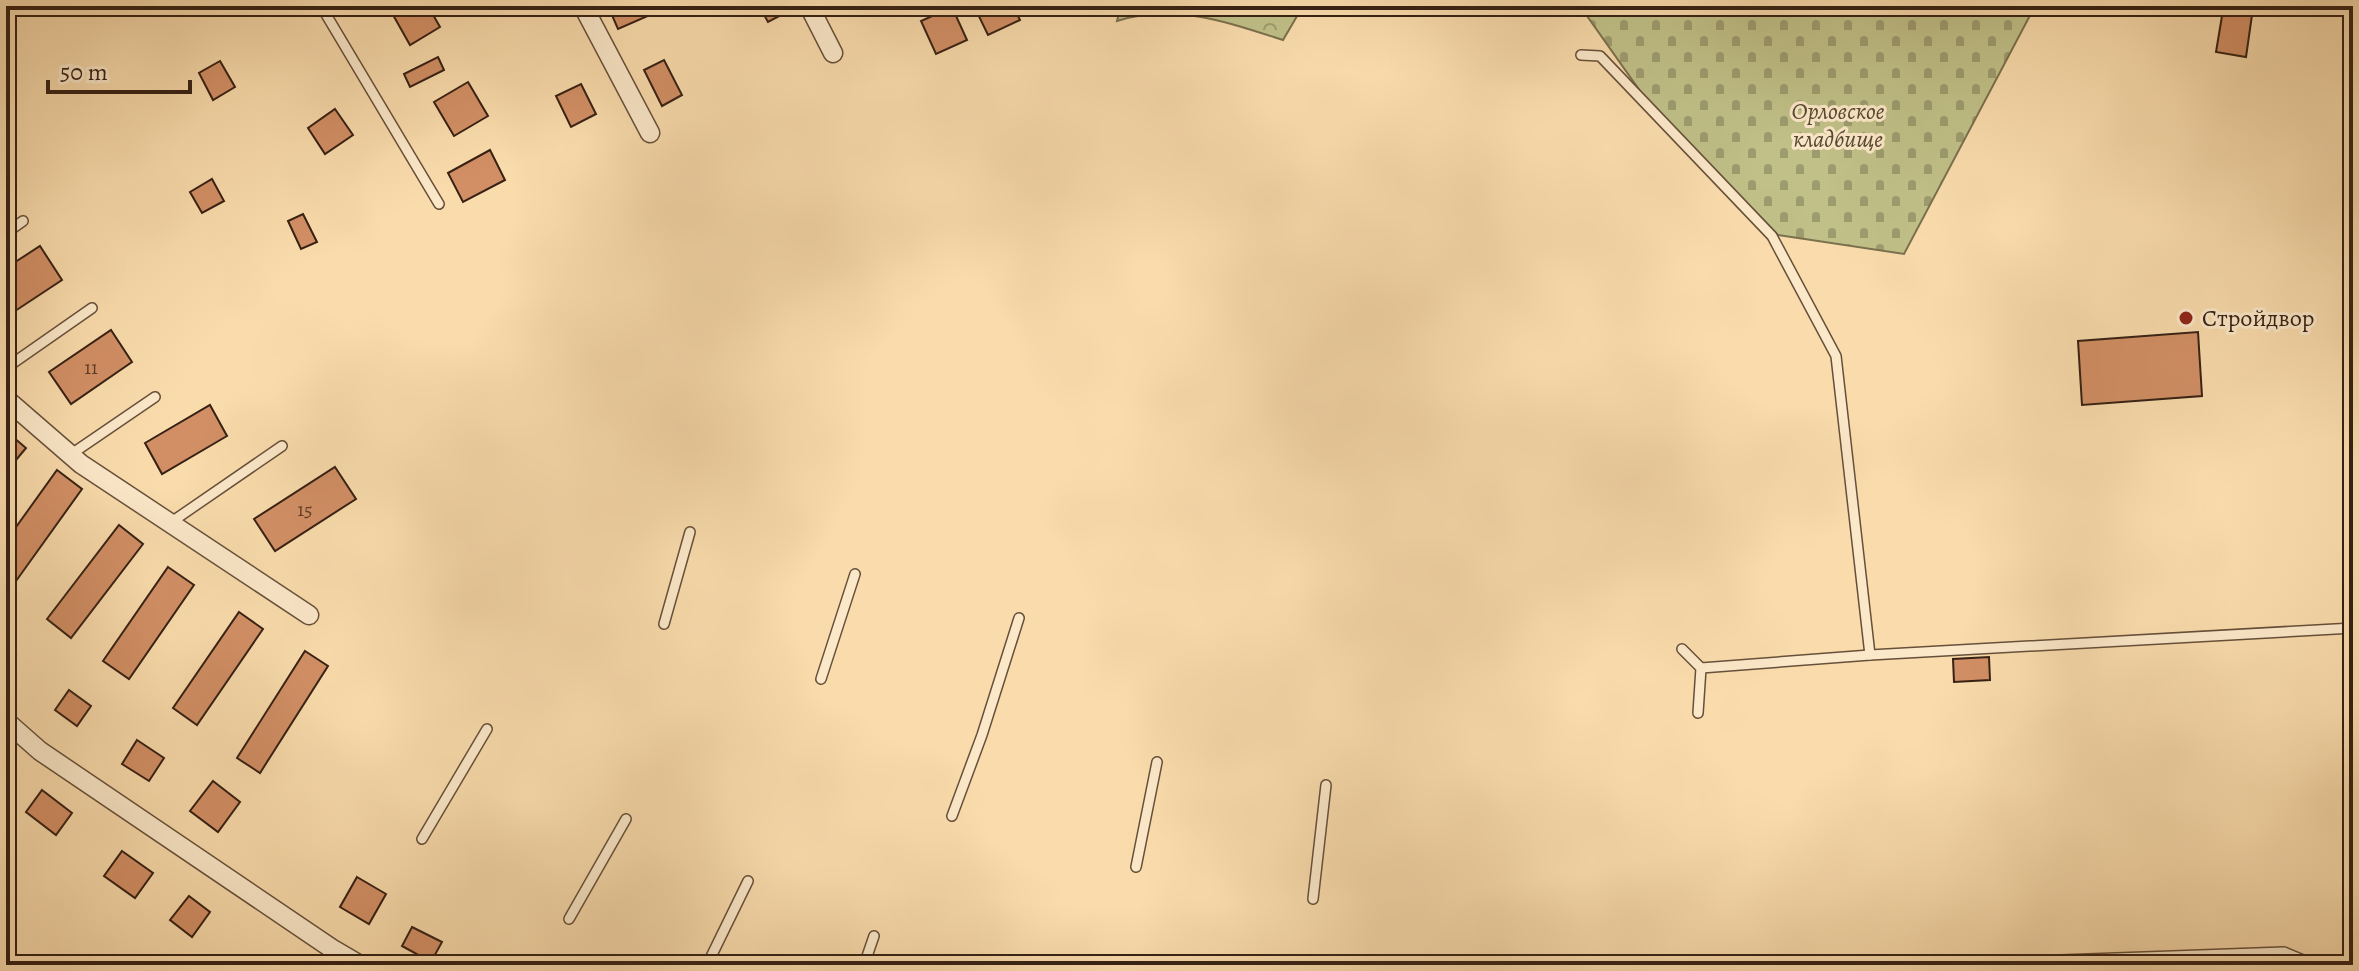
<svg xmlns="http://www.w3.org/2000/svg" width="2359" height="971" font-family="Alegreya,serif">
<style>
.forest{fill:url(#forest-crowns);stroke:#7b704e;stroke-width:2}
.cemetery{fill:url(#cemetery-stones);stroke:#7b704e;stroke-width:2}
.building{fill:#d28f65;stroke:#362114;stroke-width:2}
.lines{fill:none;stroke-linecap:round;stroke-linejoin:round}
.service-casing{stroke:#67503a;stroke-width:12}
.minor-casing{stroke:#67503a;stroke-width:21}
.service{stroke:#fbe8c9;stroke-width:9}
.minor{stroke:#fbe8c9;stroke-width:18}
.poi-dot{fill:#8f2418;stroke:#fbe8c9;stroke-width:3}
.labels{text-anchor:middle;stroke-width:6;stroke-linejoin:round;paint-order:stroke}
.number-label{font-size:20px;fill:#5d3c28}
.park-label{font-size:24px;font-style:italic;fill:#584931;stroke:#fbe8c9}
.poi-label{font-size:24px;fill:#362114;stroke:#fbe8c9;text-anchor:start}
</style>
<defs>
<pattern id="forest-crowns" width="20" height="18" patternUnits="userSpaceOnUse" patternTransform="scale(2)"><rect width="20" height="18" fill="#c0c088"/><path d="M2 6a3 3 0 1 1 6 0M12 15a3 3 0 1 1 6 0" fill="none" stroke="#9d9c6e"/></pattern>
<pattern id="cemetery-stones" width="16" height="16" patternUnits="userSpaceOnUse" patternTransform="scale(2)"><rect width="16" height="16" fill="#c0c088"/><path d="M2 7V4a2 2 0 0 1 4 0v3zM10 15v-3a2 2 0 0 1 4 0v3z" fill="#9d9c6e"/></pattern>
</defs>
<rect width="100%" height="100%" fill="#f9dbac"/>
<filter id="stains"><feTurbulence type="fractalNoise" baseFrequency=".0025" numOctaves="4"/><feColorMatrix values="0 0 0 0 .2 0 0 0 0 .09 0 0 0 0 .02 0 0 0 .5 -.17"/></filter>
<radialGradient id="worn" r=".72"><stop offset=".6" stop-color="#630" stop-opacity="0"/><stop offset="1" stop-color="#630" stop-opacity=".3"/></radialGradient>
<path class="forest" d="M1121,6H1303L1283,40C1227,22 1175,3 1117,21Z"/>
<path class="cemetery" d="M1580,6H2035L1904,254L1778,235L1650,105Z"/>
<g class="building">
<path d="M388,6H428L440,27L410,45Z"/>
<path d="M608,6H646L650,15L618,29Z"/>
<path d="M759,6H781L785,13L768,22Z"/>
<path d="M974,6H1013L1020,20L988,35Z"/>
<path d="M952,7L967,40L936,54L921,21Z"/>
<path d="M2223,10L2252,15L2246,57L2216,52Z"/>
<path d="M438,57L444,70L410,87L404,74Z"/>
<path d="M664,60L682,95L662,106L644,70Z"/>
<path d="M220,61L235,87L213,100L199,73Z"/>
<path d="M468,82L488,116L454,136L434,102Z"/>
<path d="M581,84L596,114L571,127L556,96Z"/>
<path d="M335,109L353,135L325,154L308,128Z"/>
<path d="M490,150L505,180L463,202L448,173Z"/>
<path d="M212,179L224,201L202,213L190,192Z"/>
<path d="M303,214L317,242L301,249L288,221Z"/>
<path d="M40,246L62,280L6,317V268Z"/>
<path d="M111,330L132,362L71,404L49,372Z"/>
<path d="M2198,332L2202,396L2082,405L2078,341Z"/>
<path d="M210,405L227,436L162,474L145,443Z"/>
<path d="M6,431L26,448L6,472Z"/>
<path d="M335,467L356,499L275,551L254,519Z"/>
<path d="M57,470L82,489L6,595V541Z"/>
<path d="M119,525L143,544L71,638L47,619Z"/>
<path d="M168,567L194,585L129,679L103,661Z"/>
<path d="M239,612L263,629L197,725L173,708Z"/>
<path d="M6,648L16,655L6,670Z"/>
<path d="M305,651L328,666L260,773L237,758Z"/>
<path d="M1989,657L1990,680L1954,682L1953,659Z"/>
<path d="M69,690L91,706L77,726L55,710Z"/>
<path d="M137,740L164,758L149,781L122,764Z"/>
<path d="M213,781L240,802L218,832L190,811Z"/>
<path d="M42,790L72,813L56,835L26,812Z"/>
<path d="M122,851L153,873L135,898L104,876Z"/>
<path d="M357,877L386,894L369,924L340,907Z"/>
<path d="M189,896L210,912L192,937L170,920Z"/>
<path d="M412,927L442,942L431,962L402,946Z"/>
</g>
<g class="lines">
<g class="service-casing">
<g id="service">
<path d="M321,6L439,204"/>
<path d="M1581,55L1600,56L1772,236L1836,356L1870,655L2353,628"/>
<path d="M6,233L23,221"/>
<path d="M6,368L92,308"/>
<path d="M70,455L155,397"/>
<path d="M170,523L282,446"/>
<path d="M664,624L690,532"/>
<path d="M1682,649L1701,668L1698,713"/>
<path d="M1701,668L1870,655"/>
<path d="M821,679L855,574"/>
<path d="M952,816L982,735L1019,618"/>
<path d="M422,839L487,729"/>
<path d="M1136,867L1157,762"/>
<path d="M1313,899L1326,785"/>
<path d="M569,919L626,819"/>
<path d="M1944,964L2284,952L2315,965"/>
<path d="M707,965L748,881"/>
<path d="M864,965L874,936"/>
</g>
</g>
<g class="minor-casing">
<g id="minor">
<path d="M583,6L650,133"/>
<path d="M809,6L833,53"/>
<path d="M6,399L81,464L309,615"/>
<path d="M6,721L40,751L331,948L360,965"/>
</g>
</g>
<use href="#service" class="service"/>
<use href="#minor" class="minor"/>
</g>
<circle class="poi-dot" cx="2186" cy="318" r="8"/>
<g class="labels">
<g class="number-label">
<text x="91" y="374">11</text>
<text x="305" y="516">15</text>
</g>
<g class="park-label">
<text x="1838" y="119">Орловское<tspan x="1838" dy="28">кладбище</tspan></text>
</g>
<g class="poi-label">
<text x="2202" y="326">Стройдвор</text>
</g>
</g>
<rect width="2359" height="971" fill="none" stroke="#f9dbac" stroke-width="32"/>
<rect x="8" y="8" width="2343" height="955" fill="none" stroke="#362114" stroke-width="4"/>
<rect x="16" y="16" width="2327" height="939" fill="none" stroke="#362114" stroke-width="2"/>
<path d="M48 80v12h142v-12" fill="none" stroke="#362114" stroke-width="4"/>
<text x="60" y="80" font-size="24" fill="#362114" stroke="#fbe8c9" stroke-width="6" paint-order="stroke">50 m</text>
<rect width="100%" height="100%" filter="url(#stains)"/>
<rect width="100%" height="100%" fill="url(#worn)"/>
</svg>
